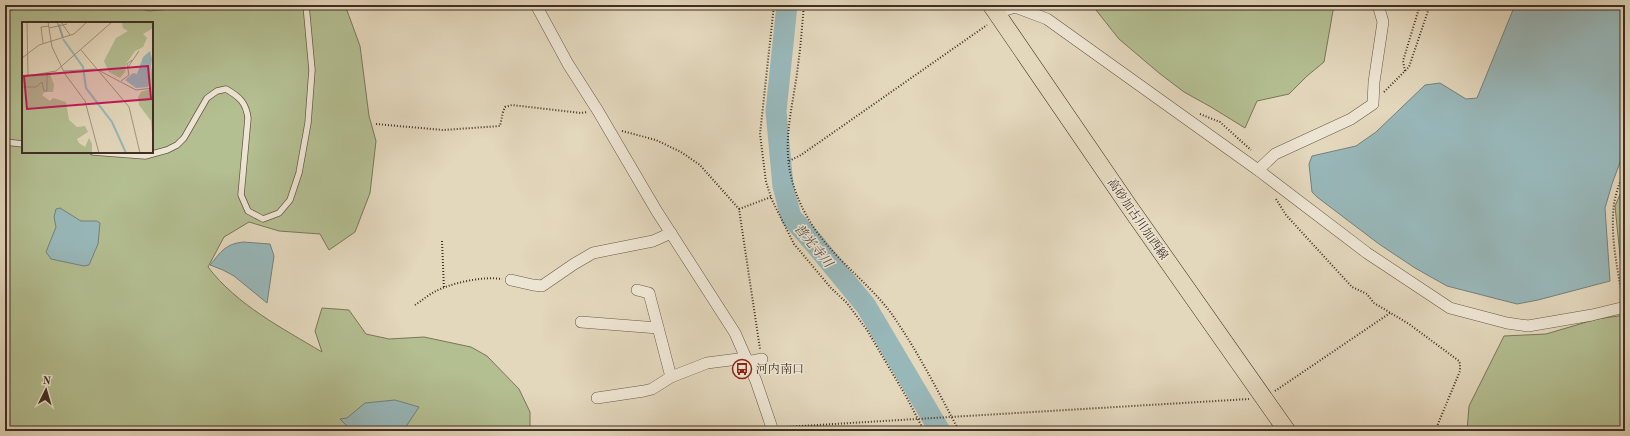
<svg xmlns="http://www.w3.org/2000/svg" width="1630" height="436" font-family="'Old Standard TT','Noto Serif JP',serif">
<style>
.green{fill:#b3be91;stroke:#7a765a;fill-rule:evenodd}
.water{fill:#98b7b9;stroke:#75807d}
.lines{fill:none;stroke-linecap:round;stroke-linejoin:round}
.river{stroke:#98b7b9;stroke-width:21}
.service-casing{stroke:#695849;stroke-width:7}
.minor-casing{stroke:#695849;stroke-width:12}
.primary-casing{stroke:#402e23;stroke-width:18}
.path{stroke:#402e23;stroke-width:2;stroke-dasharray:1 2;stroke-linecap:butt}
.service{stroke:#ede5d3;stroke-width:5.5}
.minor{stroke:#ede5d3;stroke-width:11}
.primary{stroke:#e3d7bc;stroke-width:17}
.labels{text-anchor:middle;stroke-width:3;stroke-linejoin:round;paint-order:stroke}
.street-label{font-size:12px;fill:#402e23;stroke:#ede5d3}
.poi-label{font-size:12px;fill:#402e23;stroke:#ede5d3;text-anchor:start}
.water-label{font-size:13px;font-style:italic;fill:#524941;stroke:#ede5d3}
.inset-river{fill:none;stroke:#98b7b9;stroke-width:2}
.inset-road{fill:none;stroke:#a2937f;stroke-width:1}
.view{fill:#c2185b;fill-opacity:0.15;stroke:#c2185b;stroke-width:2}
.inset-edge{fill:none;stroke:#402e23;stroke-width:2}
</style>
<rect width="100%" height="100%" fill="#e3d7bc"/>
<filter id="stains"><feTurbulence type="fractalNoise" baseFrequency=".005" numOctaves="4"/><feColorMatrix values="0 0 0 0 .2 0 0 0 0 .09 0 0 0 0 .02 0 0 0 .5 -.17"/></filter>
<radialGradient id="worn" r=".72"><stop offset=".6" stop-color="#630" stop-opacity="0"/><stop offset="1" stop-color="#630" stop-opacity=".3"/></radialGradient>
<g class="green">
<path d="M210,5H345L360,46L369,116L376,141L370,193L355,232L329,250L320,234L279,231L249,222L224,237L208,267C237,305 282,328 322,352L315,331L322,308L349,310L366,334L389,339L424,337L471,347L487,356L519,389L530,412V428L534,431H5V11L22,8L113,6L135,8L150,11ZM23,23H152V152H23Z"/>
<path d="M1092,5H1334L1324,62L1307,76L1289,94L1257,101L1245,128L1211,107L1184,92L1159,73L1119,39Z"/>
<path d="M1625,183V305L1615,206Z"/>
<path d="M1625,315V431H1467L1469,406L1504,336L1546,334L1597,319Z"/>
</g>
<g class="water">
<path d="M1515,5H1625V149L1612,184L1605,208L1610,281L1538,300L1517,304L1447,286L1415,268L1379,244L1317,197L1312,192L1309,164L1312,156L1356,146L1376,132L1425,85L1440,83L1466,99L1477,98Z"/>
<path d="M60,208L81,221H97L100,223L98,244L89,265L84,266L51,259L46,252L56,227L54,217L56,209Z"/>
<path d="M243,242L270,244L274,256L267,303L234,276L223,270L210,265C221,252 225,244 243,242Z"/>
<path d="M395,400L419,407L403,431H354L350,429L340,419L347,418L365,403Z"/>
</g>
<g class="lines">
<path class="river" d="M787,5L776,111L783,186L791,217L814,243L866,306L940,431"/>
<g class="service-casing">
<g id="service">
<path d="M5,142L23,144"/>
<path d="M93,152L145,156L167,150L177,145L184,138L207,98L217,91L226,89C240,97 246,103 248,118L241,195L248,211L263,219L279,213L290,200L299,173L308,123L312,70L306,5"/>
</g>
</g>
<g class="minor-casing">
<g id="minor">
<path d="M536,5L568,64L598,111L656,210L735,333L756,381L773,431"/>
<path d="M996,13L1015,7L1047,19L1258,170L1367,253L1450,308L1507,323L1528,326L1592,315L1625,307"/>
<path d="M1258,170L1275,154L1351,119L1373,104L1374,82L1383,22L1378,5"/>
<path d="M511,280L533,285L542,286L574,264L593,253L653,241L671,233"/>
<path d="M637,290L649,293L671,377"/>
<path d="M581,322L658,328"/>
<path d="M747,362L762,359"/>
<path d="M597,398L644,391L652,389L671,377L707,363L746,358"/>
</g>
</g>
<g class="primary-casing">
<path id="primary" d="M991,5L1128,205L1287,431"/>
</g>
<g class="path">
<path d="M774,5L760,134L766,182L772,200L794,244L831,288L847,303L867,330L907,398L924,431"/>
<path d="M804,5C802,25 801,45 798,65C794,102 782,139 791,176C797,202 811,227 829,247C849,270 873,289 891,313C917,350 938,391 959,431"/>
<path d="M1405,71L1403,61L1420,5"/>
<path d="M1384,92L1409,67L1430,5"/>
<path d="M1200,114L1220,122L1251,150"/>
<path d="M376,124L443,130L500,126L503,112L505,107L512,105L581,113L587,112"/>
<path d="M622,131L656,140L681,152L700,165L739,209L760,349"/>
<path d="M789,161L801,155L987,25"/>
<path d="M1276,199L1286,215L1352,287L1367,294L1374,303L1409,324L1459,361L1460,364V371L1435,431"/>
<path d="M739,209L771,197"/>
<path d="M442,241L444,289"/>
<path d="M1622,296C1617,266 1610,234 1614,204C1616,191 1621,180 1625,168"/>
<path d="M415,305C421,301 427,296 434,292C451,283 482,276 502,279"/>
<path d="M1275,391L1390,313"/>
<path d="M784,427L1249,399"/>
</g>
<use href="#service" class="service"/>
<use href="#minor" class="minor"/>
<use href="#primary" class="primary"/>
</g>
<defs>
<g id="bus-ring" transform="scale(1)"><circle r="9.5" fill="#ede5d3" stroke="#8f2418" stroke-width="1.5"/><path d="M-5-6H5V4H4V6H2V4H-2V6H-4V4H-5ZM-3.5-4V0h7V-4ZM-3.5 1.2v1.5H-2V1.2ZM2 1.2v1.5H3.5V1.2Z" fill="#8f2418"/></g>
</defs>
<g fill-rule="evenodd">
<use href="#bus-ring" x="742" y="369"/>
</g>
<g class="labels">
<g class="street-label">
<text transform="translate(1138 219) rotate(55)" y="4">高砂加古川加西線</text>
</g>
<g class="poi-label">
<text x="756" y="373">河内南口</text>
</g>
<g class="water-label">
<text transform="translate(814 245) rotate(50)" y="5">普光寺川</text>
</g>
</g>
<g transform="translate(22 22)">
<rect width="131" height="131" fill="#e3d7bc"/>
<path d="M100,0H131V6L121,12L125,16L121,25L113,29L104,42L103,50L98,56L87,50L82,39L94,16L106,9L101,6ZM131,41V123L129,99L117,83L116,75L119,70L128,67L126,59ZM28,52L32,63L31,70H23L20,73L28,79L31,76L44,80L47,98L55,105L63,104L66,110L55,117L57,121L63,125L67,116L70,122V130L0,131V58L2,55Z" fill="#b3be91"/>
<path d="M128,29L130,37L126,65L114,66L103,58L111,51L115,52L121,35Z" fill="#98b7b9"/>
<path class="inset-river" d="M37,2L41,16M41,17L61,45L64,66L90,100L104,131"/>
<path class="inset-road" d="M5,0L6,54M26,0L30,25L43,52L63,79L77,131M35,0L41,16M39,0L48,13M27,6L45,2M21,21L19,5L27,4M59,28L107,85L118,131M0,36L17,23L52,12L65,0M106,45L117,29M42,49L75,47M78,49L114,68L131,66M0,55L34,49L90,0M99,59L107,53L105,42L110,38M0,65H14L20,60L22,69H25V52"/>
<path class="view" d="M126,44L129,77L5,87L2,54Z"/>
<rect width="131" height="131" class="inset-edge"/>
</g>
<rect width="1630" height="436" fill="none" stroke="#e3d7bc" stroke-width="20"/>
<rect x="6" y="6" width="1618" height="424" fill="none" stroke="#402e23" stroke-width="2"/>
<rect x="10" y="10" width="1610" height="416" fill="none" stroke="#402e23"/>
<g transform="translate(46 390) rotate(5)" stroke="#ede5d3" stroke-width="3" paint-order="stroke">
<path d="M0-3L7 15L0 10L-7 15Z" fill="#402e23"/>
<text y="-6" font-size="11" font-weight="bold" text-anchor="middle" fill="#402e23">N</text>
</g>
<rect width="100%" height="100%" filter="url(#stains)"/>
<rect width="100%" height="100%" fill="url(#worn)"/>
</svg>
